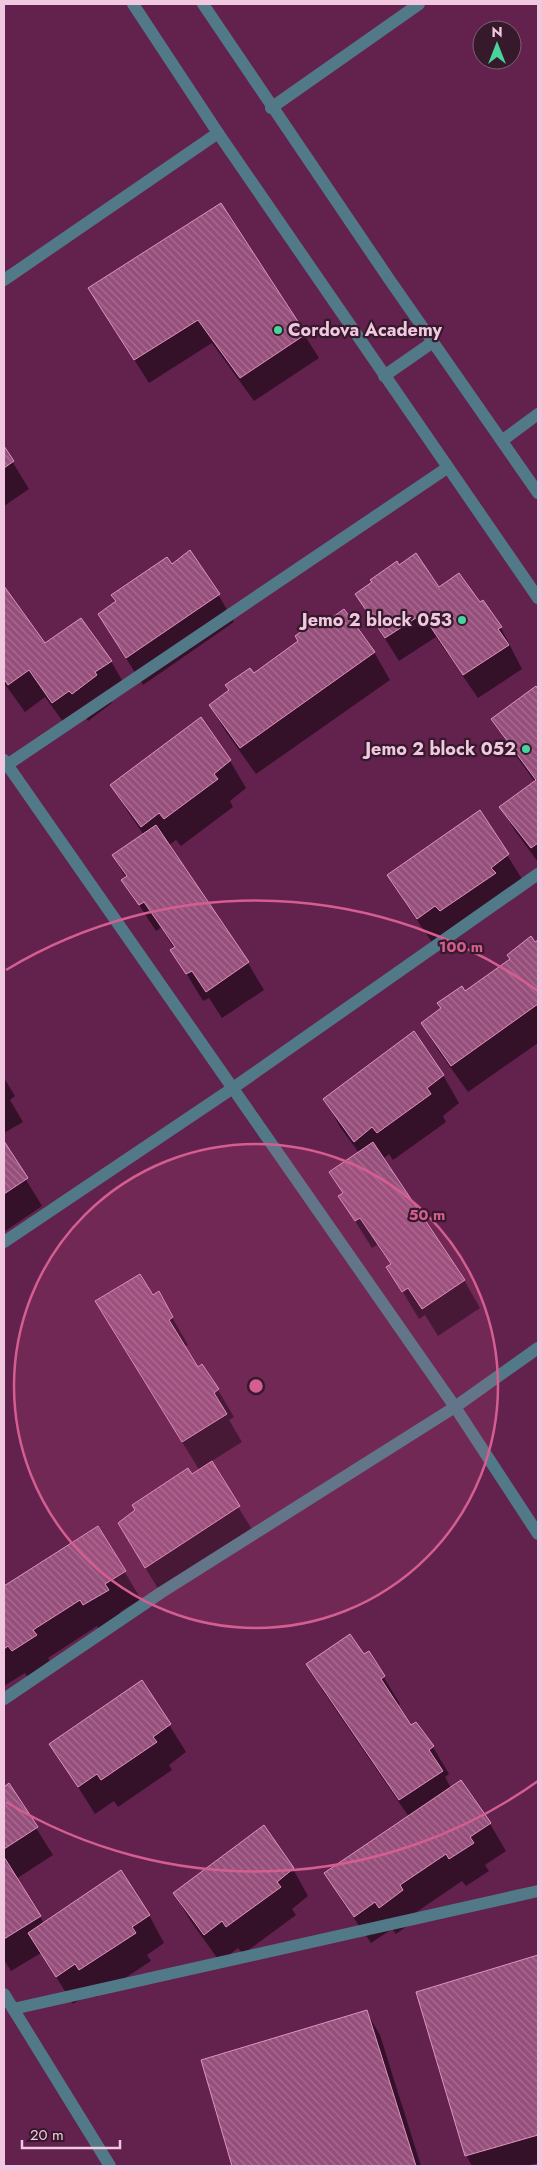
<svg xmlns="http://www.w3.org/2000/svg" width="542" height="2170" font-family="Jost,sans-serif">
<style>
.shadow{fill:#0007}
.building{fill:url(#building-back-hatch);stroke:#df92c0}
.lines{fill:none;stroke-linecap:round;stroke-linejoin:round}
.minor{stroke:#527988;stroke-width:12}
.ring{fill:none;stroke:#d45e90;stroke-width:2.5}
.poi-dot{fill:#47d49d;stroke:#37192c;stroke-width:2}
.labels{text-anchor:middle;stroke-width:4.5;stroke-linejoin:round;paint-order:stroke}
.poi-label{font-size:18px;font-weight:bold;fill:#f0c8df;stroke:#37192c;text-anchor:end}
.centre{fill:#d45e90;stroke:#37192c;stroke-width:2.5}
.ring-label{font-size:15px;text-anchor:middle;font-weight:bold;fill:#d45e90;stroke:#37192c;stroke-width:4.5;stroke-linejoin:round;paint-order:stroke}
</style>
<defs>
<pattern id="building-back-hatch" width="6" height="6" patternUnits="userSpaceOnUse" patternTransform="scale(1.25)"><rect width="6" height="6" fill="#964f7b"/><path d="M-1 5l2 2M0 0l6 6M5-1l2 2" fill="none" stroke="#aa6f93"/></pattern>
</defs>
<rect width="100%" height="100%" fill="#63214d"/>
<g class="shadow">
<path d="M221,204L319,358L254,401L212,343L149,383L104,312Z"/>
<path d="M4,448L29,489L4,506Z"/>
<path d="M172,565L218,594L234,622L143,685L115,641L116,602L113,596Z"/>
<path d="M398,566L438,588L479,604L501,628L522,669L478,698L436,637L399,661L357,594Z"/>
<path d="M4,588L45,645L111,661L127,689L110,700L112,703L88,721L86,717L69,730L45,697L25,712L4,683Z"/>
<path d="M323,625L374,652L390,680L256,774L226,732L210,705Z"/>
<path d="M536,688L538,691V862L515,831L501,807L535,782L507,743L493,719Z"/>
<path d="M230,761L246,788L230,801L233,807L181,846L176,840L168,846L248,963L264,990L222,1018L209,998L203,1001L172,950L174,948L161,928L156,931L123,880L126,878L113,856L144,835L128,812L112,785Z"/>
<path d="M480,812L524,882L507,895L510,901L457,938L434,945L405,903L389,876Z"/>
<path d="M538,941V1043L468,1092L438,1050L422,1023Z"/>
<path d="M443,1075L459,1103L443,1116L446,1122L393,1160L389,1154L383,1159L464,1280L480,1308L438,1336L425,1315L419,1319L388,1267L391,1265L377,1245L372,1248L340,1197L343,1195L330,1172L359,1153L340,1127L325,1099Z"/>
<path d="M4,1078L15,1096L10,1100L23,1122L4,1133Z"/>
<path d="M4,1144L42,1206L4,1232Z"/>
<path d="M158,1293L188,1345L184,1347L197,1369L218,1390L234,1417L229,1420L242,1442L210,1462L255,1534L162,1595L135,1551L192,1476L200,1471L112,1329Z"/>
<path d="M98,1528L141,1599L120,1612L123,1618L100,1631L97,1626L48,1658L51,1663L28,1678L25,1673L4,1686V1588Z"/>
<path d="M369,1653L400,1704L397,1706L411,1726L433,1747L449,1774L445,1777L451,1788L490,1824L506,1851L485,1865L489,1871L466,1886L462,1881L415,1913L418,1918L396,1934L392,1929L371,1943L342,1901L326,1874L409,1817L323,1691L308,1664L364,1656Z"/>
<path d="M142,1681L186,1752L169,1765L172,1770L118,1807L114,1801L95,1814L51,1744Z"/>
<path d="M9,1785L53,1855L16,1879L44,1923L149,1915L164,1943L147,1955L151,1961L96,1997L92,1991L73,2004L41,1953L11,1971L4,1960V1789Z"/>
<path d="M293,1869L308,1896L292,1909L296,1915L243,1954L238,1948L220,1962L190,1920L174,1893Z"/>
<path d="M538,1956V2163L526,2166H472L466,2155L418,1993Z"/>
<path d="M366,2011L380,2035L421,2166H233L202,2061Z"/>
</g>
<g class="building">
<path d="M221,203L306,334L240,378L198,320L134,360L88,288Z"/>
<path d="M4,446L14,461L4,468Z"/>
<path d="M190,550L220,594L126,658L98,614L116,601L111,595L167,557L172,564Z"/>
<path d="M416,553L439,587L459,573L480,602L483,600L502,627L498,629L509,645L463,675L422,614L385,638L355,594L372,582L370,580L397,561L399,565Z"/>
<path d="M4,586L45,643L81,618L112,661L95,672L97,675L72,694L69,691L52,703L29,670L8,685L4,679Z"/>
<path d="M344,609L375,652L240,748L209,705L229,690L225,685L250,668L254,673L298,641L295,636L319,618L323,624Z"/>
<path d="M536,686L538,689V843L531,848L499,807L536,780L491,719Z"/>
<path d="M201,717L231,760L214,774L218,779L164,819L159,813L141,827L110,785Z"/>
<path d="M480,810L509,854L491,868L496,873L440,911L435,906L417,919L387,875Z"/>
<path d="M156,825L249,962L206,992L192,971L186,974L170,950L175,947L144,902L139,905L121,880L127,876L112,855Z"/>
<path d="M531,936L535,942L538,940V1004L451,1066L421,1023L441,1008L437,1003L462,986L465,991L510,959L507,955Z"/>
<path d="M414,1031L444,1075L427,1088L431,1094L377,1133L372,1127L354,1142L323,1099Z"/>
<path d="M4,1141L28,1178L4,1194Z"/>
<path d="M373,1142L465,1280L422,1309L408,1288L402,1292L386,1267L391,1264L360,1218L355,1221L338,1196L343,1193L329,1172Z"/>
<path d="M140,1274L153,1295L159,1291L173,1317L169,1320L198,1367L202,1364L219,1389L214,1393L227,1414L182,1442L95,1301Z"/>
<path d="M212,1461L240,1506L145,1568L118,1523L135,1510L132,1505L188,1468L192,1474Z"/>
<path d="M98,1526L126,1571L105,1584L109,1590L83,1605L80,1600L33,1630L37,1635L12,1651L8,1646L4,1649V1586Z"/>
<path d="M350,1634L364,1654L369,1651L385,1676L381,1679L411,1725L416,1722L434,1746L429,1750L443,1771L399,1800L306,1664Z"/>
<path d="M142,1680L171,1724L153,1737L157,1742L101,1780L97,1774L78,1787L49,1744Z"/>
<path d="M461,1780L491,1823L470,1837L474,1843L449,1859L446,1854L400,1885L403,1890L379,1908L375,1902L354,1917L324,1873Z"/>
<path d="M9,1783L38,1827L4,1849V1787Z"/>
<path d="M264,1825L294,1868L277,1882L281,1887L226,1927L222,1921L204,1935L173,1893Z"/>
<path d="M4,1857L41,1916L4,1939Z"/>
<path d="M121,1870L150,1915L132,1927L136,1933L79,1970L75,1964L56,1977L28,1933Z"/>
<path d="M538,1955V2135L465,2156L416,1992Z"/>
<path d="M367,2010L416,2166H232L201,2060Z"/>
</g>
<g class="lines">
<g class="minor">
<path d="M133,4L218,133L538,598"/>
<path d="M203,4L389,279L538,493"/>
<path d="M271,108L419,4"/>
<path d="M4,280L218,133"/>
<path d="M384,376L433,342"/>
<path d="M503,440L538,414"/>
<path d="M4,760L455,1407L538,1534"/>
<path d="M4,767L447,468"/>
<path d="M4,1242L233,1088L538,874"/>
<path d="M4,1699L162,1592L455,1407L538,1348"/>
<path d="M4,1994L110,2166"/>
<path d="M13,2009L538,1891"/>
</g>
</g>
<circle cx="256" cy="1386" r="242" fill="#d45e90" fill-opacity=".12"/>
<g class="ring">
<circle cx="256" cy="1386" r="242"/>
<path d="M538 1781A485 485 0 0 1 6 1802M6 970A485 485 0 0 1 538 991"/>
</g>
<g class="poi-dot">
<circle cx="278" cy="330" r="5"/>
<circle cx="462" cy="620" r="5"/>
<circle cx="526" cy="749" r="5"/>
</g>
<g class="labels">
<g class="poi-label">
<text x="288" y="336" text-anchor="start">Cordova Academy</text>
<text x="452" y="626">Jemo 2 block 053</text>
<text x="516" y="755">Jemo 2 block 052</text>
</g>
</g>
<circle cx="256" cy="1386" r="8" class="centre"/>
<g class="ring-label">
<text x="461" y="952">100 m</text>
<text x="427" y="1220">50 m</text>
</g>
<rect width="542" height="2170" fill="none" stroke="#f0c8df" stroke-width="10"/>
<g transform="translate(497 45)"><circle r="24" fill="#37192c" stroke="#815f74"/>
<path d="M0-4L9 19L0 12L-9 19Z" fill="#47d49d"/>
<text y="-8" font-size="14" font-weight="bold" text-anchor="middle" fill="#f0c8df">N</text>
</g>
<path d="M22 2140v8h98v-8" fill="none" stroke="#f0c8df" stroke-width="2.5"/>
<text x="30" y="2140" font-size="15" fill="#f0c8df" stroke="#37192c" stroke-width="4" paint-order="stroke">20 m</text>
</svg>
